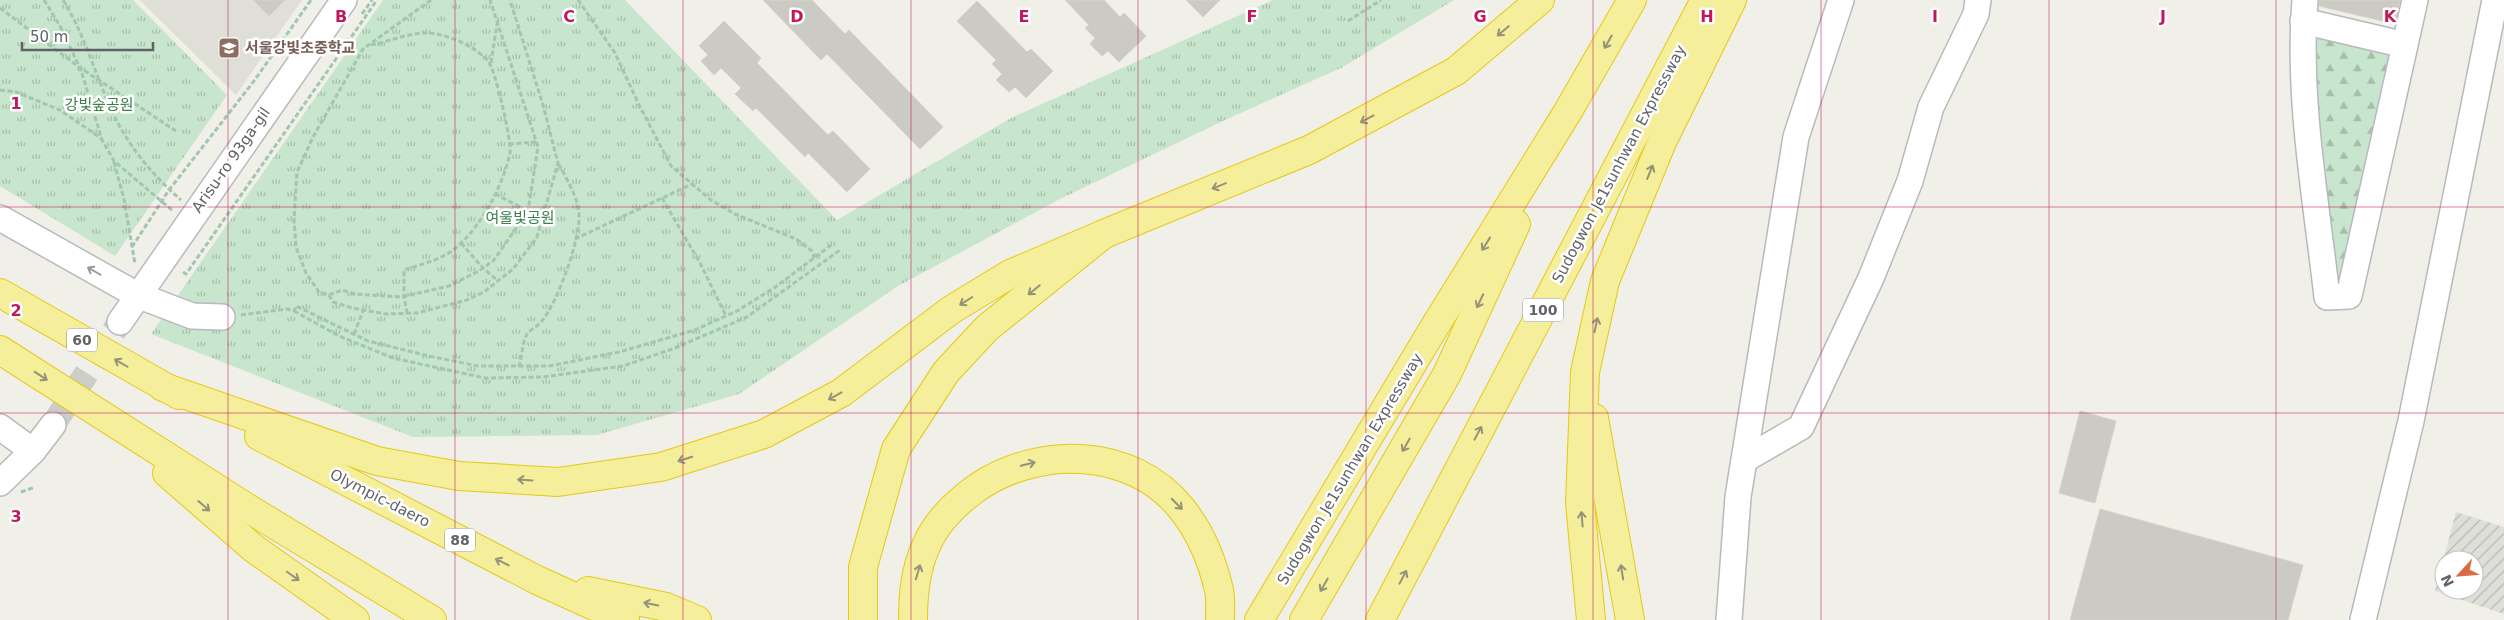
<svg xmlns="http://www.w3.org/2000/svg" width="2504" height="620" font-family="'DejaVu Sans','Noto Sans KR',sans-serif">
<style>
.industrial{fill:url(#industrial-furrows);fill-rule:evenodd}
.education{fill:#e0dfd7}
.forest{fill:url(#forest-firs)}
.park{fill:url(#park-tufts)}
.building{fill:#cccac5;stroke:#d5d3c7}
.lines{fill:none;stroke-linecap:round;stroke-linejoin:round}
.minor-tunnel{stroke:#ccccc8;stroke-width:25;stroke-dasharray:25 12;stroke-linecap:butt}
.minor-casing{stroke:#b8b9bd;stroke-width:28}
.highway-casing{stroke:#e5c914;stroke-width:30}
.path{stroke:#a1c6b2;stroke-width:3;stroke-dasharray:5 2.5;stroke-linecap:butt}
.minor{stroke:#fff;stroke-width:25}
.highway{stroke:#f5ee9b;stroke-width:28}
.oneway{stroke:#949379}
.oneway2{stroke:#98999c}
.grid{fill:none;stroke:#c2185b;stroke-width:1;stroke-opacity:0.55}
.labels{text-anchor:middle;stroke-width:5;stroke-linejoin:round;paint-order:stroke}
.shield{fill:#fff;stroke:#909195;stroke-width:1}
.shield-label{font-size:14px;font-weight:bold;fill:#606267}
.education-label{font-size:15px;font-weight:bold;fill:#785e54;stroke:#fff;text-anchor:start}
.park-label{font-size:15px;fill:#3d814c;stroke:#fff}
.street-label{font-size:15px;fill:#606267;stroke:#fff}
.grid-label{font-size:16px;text-anchor:middle;font-weight:bold;fill:#c2185b;stroke:#fff;stroke-width:5;stroke-linejoin:round;paint-order:stroke}
</style>
<defs>
<pattern id="industrial-furrows" width="10" height="10" patternUnits="userSpaceOnUse" patternTransform="scale(1.25)"><rect width="10" height="10" fill="#dfdfda"/><path d="M-1 1l2-2M0 10L10 0M9 11l2-2" fill="none" stroke="#b8b8b5"/></pattern>
<pattern id="forest-firs" width="22" height="20" patternUnits="userSpaceOnUse" patternTransform="scale(1.25)"><rect width="22" height="20" fill="#c8e5cd"/><path d="M5 1l3.5 6h-7zM16 11l3.5 6h-7z" fill="#a6bdaa"/></pattern>
<pattern id="park-tufts" width="24" height="20" patternUnits="userSpaceOnUse" patternTransform="scale(1.25)"><rect width="24" height="20" fill="#c8e5cd"/><path d="M3 7l-1-3M5 7V3M7 7l1-3M15 17l-1-3M17 17v-4M19 17l1-3" fill="none" stroke="#a6bdaa"/></pattern>
</defs>
<rect width="100%" height="100%" fill="#f0f0e9"/>
<path class="industrial" d="M2456,512L2504,527V614L2435,591ZM2444,560H2474V590H2444Z"/>
<path class="education" d="M140,0H302L236,95Z"/>
<path class="forest" d="M2313,35L2393,57L2345,287L2336,285L2308,41Z"/>
<g class="park">
<path d="M0,0H133L227,95L115,256L0,186Z"/>
<path d="M383,0H625L837,220L1011,118L1273,0H1454L1341,68L1225,120L1060,199L898,286L739,394L597,435L413,437L151,334Z"/>
</g>
<g class="building">
<path d="M253,0H285L269,16Z"/>
<path d="M763,0H812L845,34L849,30L943,127L920,149L827,54L821,60Z"/>
<path d="M1065,0H1104L1120,17L1124,13L1146,36L1119,62L1108,51L1102,56L1090,44L1095,38L1085,28L1089,25Z"/>
<path d="M1186,0H1220L1203,17Z"/>
<path d="M2319,0H2400L2395,24L2319,6Z"/>
<path d="M977,1L1027,52L1031,49L1053,71L1026,98L1015,87L1009,92L996,80L1002,74L992,64L996,60L957,21Z"/>
<path d="M724,21L761,58L757,63L828,135L833,131L870,169L847,192L808,153L805,157L756,108L753,111L735,94L741,88L721,68L714,75L701,61L708,55L699,46Z"/>
<path d="M2080,411L2116,421L2095,503L2059,493Z"/>
<path d="M2100,509L2303,565L2288,620H2070Z"/>
</g>
<g class="lines">
<path class="minor-tunnel" d="M53,425L120,322"/>
<g class="minor-casing">
<g id="minor">
<path d="M2305,0C2297,98 2316,199 2327,297L2349,296L2415,0"/>
<path d="M2303,21L2405,45"/>
<path d="M0,218L137,295L192,316L222,317"/>
<path d="M120,322L344,0"/>
<path d="M0,427L33,451"/>
<path d="M1744,460L1801,427L1871,278L1910,181L1931,107L1976,14L1978,0"/>
<path d="M0,483L33,451L53,425"/>
<path d="M1729,620L1738,497L1796,137L1841,0"/>
<path d="M2363,620L2411,421L2495,0"/>
</g>
</g>
<g class="highway-casing">
<g id="highway">
<path d="M0,293L179,395"/>
<path d="M0,350L249,509L432,620"/>
<path d="M163,387L377,461L459,476L558,482L661,467L764,434L841,393L951,310L1010,274L1104,234"/>
<path d="M1594,418L1630,620"/>
<path d="M259,436L537,580L625,620"/>
<path d="M167,473L253,548L355,620"/>
<path d="M588,591L666,607L697,620"/>
<path d="M863,620V567L896,449L946,372L987,328L1104,234L1309,150L1456,71L1540,0"/>
<path d="M913,620C913,595 915,570 926,546C936,522 957,502 978,487C1039,446 1132,447 1181,508C1200,531 1212,560 1219,590C1221,599 1220,610 1220,620"/>
<path d="M1259,620L1432,331L1567,113L1632,0"/>
<path d="M1304,620L1447,374L1516,224"/>
<path d="M1380,620L1705,0"/>
<path d="M1591,620L1580,503L1585,372L1605,281L1662,142L1732,0"/>
</g>
</g>
<g class="path">
<path d="M44,0L60,26L81,70L102,140L114,161L173,211"/>
<path d="M63,0C83,32 93,67 108,102C124,141 150,173 181,200"/>
<path d="M431,0L363,49L313,137L297,172L294,220L296,247L306,273L319,292L329,295L333,302L352,308L386,314L417,313L467,300L484,292L513,269L537,237L558,163L543,105L510,0"/>
<path d="M578,0L615,53L639,105L671,166L711,200L735,214L796,239L812,251L815,257"/>
<path d="M0,8L79,67L176,131"/>
<path d="M362,14L372,0"/>
<path d="M1348,21L1381,0"/>
<path d="M371,45C387,42 406,34 423,33C443,32 474,45 488,61C495,68 512,142 510,153C503,185 483,223 459,245C445,259 422,264 404,270V296L407,313"/>
<path d="M491,63L497,24"/>
<path d="M0,90L16,92L60,110L102,139"/>
<path d="M509,144L536,142"/>
<path d="M114,162L124,199L135,264"/>
<path d="M495,194L528,211"/>
<path d="M662,198L700,263L726,316"/>
<path d="M575,239L692,184"/>
<path d="M461,243L483,268L498,281"/>
<path d="M132,247L169,190L254,81L311,0"/>
<path d="M183,272L186,274L377,0"/>
<path d="M329,295L342,290L355,294L401,297L449,286L479,271L494,260L528,211L538,147L490,0"/>
<path d="M294,311L339,336L393,358L485,378L543,377L623,366L675,348L747,317L840,250"/>
<path d="M241,315L287,309L294,311L296,306L368,341L429,356L478,366H549L619,352L695,330L737,311L774,288L834,243"/>
<path d="M354,334L363,311"/>
<path d="M519,367C522,358 522,342 527,334C531,329 538,326 542,321C558,301 581,238 579,213C577,195 566,178 558,163"/>
<path d="M21,492L35,487"/>
</g>
<use href="#minor" class="minor"/>
<use href="#highway" class="highway"/>
</g>
<defs><path id="oneway-shaft" d="M-6 0H5M1.5-3L5.5 0L1.5 3" fill="none" stroke-width="1.6" stroke-linecap="round" stroke-linejoin="round" transform="scale(1.25)"/></defs>
<g class="oneway">
<use href="#oneway-shaft" transform="translate(1503 31) rotate(140)"/>
<use href="#oneway-shaft" transform="translate(1608 42) rotate(120)"/>
<use href="#oneway-shaft" transform="translate(1367 119) rotate(152)"/>
<use href="#oneway-shaft" transform="translate(1650 172) rotate(-68)"/>
<use href="#oneway-shaft" transform="translate(1219 186) rotate(158)"/>
<use href="#oneway-shaft" transform="translate(1486 244) rotate(122)"/>
<use href="#oneway-shaft" transform="translate(1034 290) rotate(141)"/>
<use href="#oneway-shaft" transform="translate(966 301) rotate(148)"/>
<use href="#oneway-shaft" transform="translate(1480 301) rotate(115)"/>
<use href="#oneway-shaft" transform="translate(1596 325) rotate(-78)"/>
<use href="#oneway-shaft" transform="translate(121 363) rotate(-150)"/>
<use href="#oneway-shaft" transform="translate(41 376) rotate(33)"/>
<use href="#oneway-shaft" transform="translate(835 396) rotate(151)"/>
<use href="#oneway-shaft" transform="translate(1478 433) rotate(-62)"/>
<use href="#oneway-shaft" transform="translate(1406 445) rotate(120)"/>
<use href="#oneway-shaft" transform="translate(685 459) rotate(162)"/>
<use href="#oneway-shaft" transform="translate(1028 464) rotate(-14)"/>
<use href="#oneway-shaft" transform="translate(525 480) rotate(-176)"/>
<use href="#oneway-shaft" transform="translate(1177 504) rotate(45)"/>
<use href="#oneway-shaft" transform="translate(204 506) rotate(41)"/>
<use href="#oneway-shaft" transform="translate(1582 519) rotate(-95)"/>
<use href="#oneway-shaft" transform="translate(502 562) rotate(-153)"/>
<use href="#oneway-shaft" transform="translate(918 572) rotate(-73)"/>
<use href="#oneway-shaft" transform="translate(1622 572) rotate(-99)"/>
<use href="#oneway-shaft" transform="translate(293 576) rotate(35)"/>
<use href="#oneway-shaft" transform="translate(1403 577) rotate(-62)"/>
<use href="#oneway-shaft" transform="translate(1324 585) rotate(120)"/>
<use href="#oneway-shaft" transform="translate(651 604) rotate(-168)"/>
</g>
<use class="oneway2" href="#oneway-shaft" transform="translate(94 271) rotate(-150)"/>
<path class="grid" d="M228,0V620M455,0V620M683,0V620M911,0V620M1138,0V620M1366,0V620M1593,0V620M1821,0V620M2049,0V620M2276,0V620M0,207H2504M0,413H2504"/>
<defs>
<g id="school-square" transform="scale(1.125)"><rect x="-9" y="-9" width="18" height="18" rx="4" fill="#8d6e63" stroke="#fff"/><path d="M0-5L7-2L0 1L-7-2ZM-4 1L0 2.5L4 1V4Q0 6-4 4Z" fill="#fff"/></g>
</defs>
<g fill-rule="evenodd">
<use href="#school-square" x="229" y="48"/>
</g>
<g class="labels">
<g class="shield">
<rect x="1523" y="298.5" width="40" height="23" rx="4"/>
<rect x="67" y="328.5" width="30" height="23" rx="4"/>
<rect x="445" y="528.5" width="30" height="23" rx="4"/>
</g>
<g class="shield-label">
<text x="1543" y="315">100</text>
<text x="82" y="345">60</text>
<text x="460" y="545">88</text>
</g>
<g class="education-label">
<text x="245" y="53">서울강빛초중학교</text>
</g>
<g class="park-label">
<text x="99" y="110">강빛숲공원</text>
<text x="520" y="223">여울빛공원</text>
</g>
<g class="street-label">
<text transform="translate(231 160) rotate(-55)" y="5">Arisu-ro 93ga-gil</text>
<text transform="translate(1619 164) rotate(-62)" y="5">Sudogwon Je1sunhwan Expressway</text>
<text transform="translate(1350 469) rotate(-59)" y="5">Sudogwon Je1sunhwan Expressway</text>
<text transform="translate(380 498) rotate(27)" y="5">Olympic-daero</text>
</g>
</g>
<g class="grid-label">
<text x="341" y="22">B</text>
<text x="569" y="22">C</text>
<text x="797" y="22">D</text>
<text x="1024" y="22">E</text>
<text x="1252" y="22">F</text>
<text x="1480" y="22">G</text>
<text x="1707" y="22">H</text>
<text x="1935" y="22">I</text>
<text x="2163" y="22">J</text>
<text x="2390" y="22">K</text>
<text x="16" y="109">1</text>
<text x="16" y="316">2</text>
<text x="16" y="522">3</text>
</g>
<g transform="translate(2459 575) rotate(244)"><circle r="24" fill="#ffffff" stroke="#bfc0c2"/>
<path d="M0-4L9 19L0 12L-9 19Z" fill="#dc6a43"/>
<text y="-8" font-size="14" font-weight="bold" text-anchor="middle" fill="#606267">N</text>
</g>
<path d="M22 42v8h131v-8" fill="none" stroke="#606267" stroke-width="2.5"/>
<text x="30" y="42" font-size="15" fill="#606267" stroke="#ffffff" stroke-width="4" paint-order="stroke">50 m</text>
</svg>
